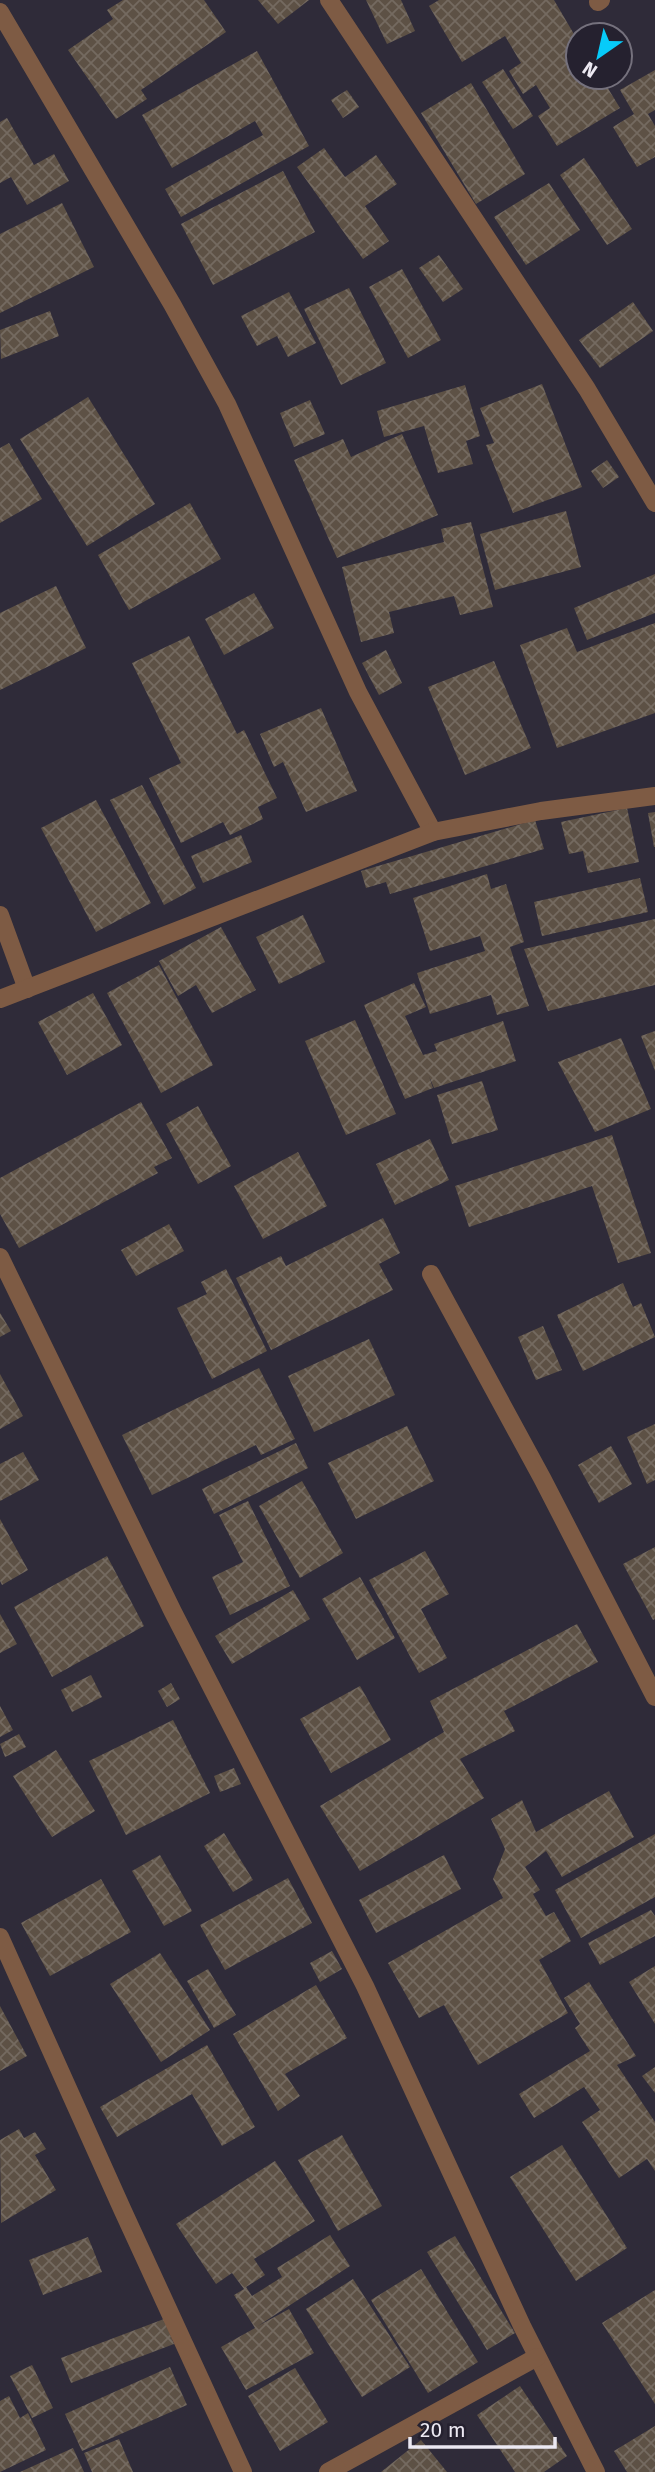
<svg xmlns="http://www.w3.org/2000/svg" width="655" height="2472" font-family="'Fira Sans',sans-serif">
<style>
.building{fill:url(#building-cross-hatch)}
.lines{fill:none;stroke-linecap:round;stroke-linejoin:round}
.street{stroke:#7e5b44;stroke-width:18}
</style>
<defs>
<pattern id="building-cross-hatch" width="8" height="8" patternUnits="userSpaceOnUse" patternTransform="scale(1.75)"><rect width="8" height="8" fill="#5d5145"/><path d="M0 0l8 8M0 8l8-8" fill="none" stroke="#746a60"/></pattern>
</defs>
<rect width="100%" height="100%" fill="#2f2b39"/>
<g class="building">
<path d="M123,0H204L226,32L141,90L147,99L116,119L68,50L113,19L107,10Z"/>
<path d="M258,0H309L278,24Z"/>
<path d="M366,0H401L415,31L387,44Z"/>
<path d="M439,0H554L578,41V77H601L620,108L557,146L538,116L550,108L536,85L523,94L509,71L521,63L505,36L462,62L429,6Z"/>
<path d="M257,51L309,146L181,217L165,189L263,135L255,121L172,168L142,115Z"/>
<path d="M503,69L533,116L513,129L482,82Z"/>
<path d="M655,70V110L648,114L655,126V157L637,167L613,127L634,114L620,90Z"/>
<path d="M471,83L525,174L476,204L421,113Z"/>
<path d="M347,90L359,107L343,118L331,100Z"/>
<path d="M7,118L34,165L54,154L69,181L27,205L11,177L0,183V122Z"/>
<path d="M324,148L345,177L376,155L397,184L365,206L389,241L363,259L297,167Z"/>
<path d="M584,158L632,229L607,245L560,175Z"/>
<path d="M283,171L315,232L213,285L181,224Z"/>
<path d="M549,183L580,230L526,265L494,217Z"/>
<path d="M62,203L94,267L0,313V234Z"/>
<path d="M439,255L463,289L443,302L419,268Z"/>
<path d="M402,269L441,340L408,358L369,287Z"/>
<path d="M349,288L386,363L341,385L304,309Z"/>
<path d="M289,292L316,343L288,357L277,336L257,346L241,316Z"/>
<path d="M633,302L653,331L600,368L579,340Z"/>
<path d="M50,311L59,336L1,359L0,330Z"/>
<path d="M542,384L582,487L513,513L486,445L494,443L480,408Z"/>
<path d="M465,385L480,436L466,441L473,464L438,473L424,426L384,437L377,411Z"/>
<path d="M88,397L155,504L87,546L20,439Z"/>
<path d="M310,400L325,434L294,447L280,413Z"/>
<path d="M402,434L438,515L337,558L294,460L343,439L351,457Z"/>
<path d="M9,443L42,499L0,523V448Z"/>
<path d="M607,460L619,477L603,488L591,471Z"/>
<path d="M190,503L221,559L129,610L98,555Z"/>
<path d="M566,511L581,567L495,590L480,534Z"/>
<path d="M471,522L493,607L460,615L454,596L389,612L394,633L361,642L342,567L444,542L441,529Z"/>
<path d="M655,574V613L587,640L574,608Z"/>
<path d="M56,586L86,648L0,690V613Z"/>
<path d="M254,593L274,628L224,655L205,619Z"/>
<path d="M655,623V713L557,748L520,645L567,628L577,652Z"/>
<path d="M189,636L237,734L244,730L277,798L258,807L263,819L230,835L223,822L181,843L149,778L181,763L132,663Z"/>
<path d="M386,650L402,683L379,695L362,663Z"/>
<path d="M494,661L531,748L465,775L428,687Z"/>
<path d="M321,708L357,791L306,812L283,762L274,767L260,734Z"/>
<path d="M142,785L196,888L164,905L110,800Z"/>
<path d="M96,800L151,903L96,932L41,828Z"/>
<path d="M627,808L639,862L588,873L583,851L569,854L561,822Z"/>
<path d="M655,812V847H654L648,813Z"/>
<path d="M535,820L544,849L390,894L386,882L366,888L361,871Z"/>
<path d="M241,835L252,862L203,883L191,856Z"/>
<path d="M487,874L491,889L506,884L524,942L510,947L529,1006L497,1015L491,995L430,1014L417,973L485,951L480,936L430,951L413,898Z"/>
<path d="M640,878L648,912L542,936L534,902Z"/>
<path d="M303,915L325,962L279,984L256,937Z"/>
<path d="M655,919V985L548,1011L524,949Z"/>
<path d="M221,927L256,990L212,1013L196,985L178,996L159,961Z"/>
<path d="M159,965L213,1065L161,1093L107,993Z"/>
<path d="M414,983L426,1007L405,1016L423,1055L437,1051L434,1044L503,1021L516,1061L434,1088L429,1076L433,1088L405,1099L364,1005Z"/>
<path d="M93,993L122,1045L67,1075L38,1022Z"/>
<path d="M355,1020L396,1114L346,1135L305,1041Z"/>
<path d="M655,1031V1071L641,1036Z"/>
<path d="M621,1038L651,1109L595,1132L558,1062Z"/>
<path d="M482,1081L498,1130L452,1144L437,1095Z"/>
<path d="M141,1102L172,1158L154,1167L158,1173L19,1248L0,1214V1178Z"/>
<path d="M198,1106L231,1166L198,1184L166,1124Z"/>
<path d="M612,1135L651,1253L618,1263L592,1186L469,1227L455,1186Z"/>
<path d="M430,1139L449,1180L395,1205L376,1164Z"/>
<path d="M298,1152L327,1206L263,1239L234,1186Z"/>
<path d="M383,1218L400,1253L379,1264L393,1290L271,1350L236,1278L281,1256L286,1266Z"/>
<path d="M169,1224L184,1251L136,1276L121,1250Z"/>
<path d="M226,1269L267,1351L212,1379L177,1308L207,1294L201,1282Z"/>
<path d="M623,1283L633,1307L641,1303L655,1337L583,1371L557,1315Z"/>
<path d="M0,1313L11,1331L0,1337Z"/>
<path d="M543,1326L562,1370L536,1380L518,1337Z"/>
<path d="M369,1339L395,1395L314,1432L288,1376Z"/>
<path d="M259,1368L295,1439L261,1455L256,1445L152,1495L122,1435Z"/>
<path d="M0,1374L23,1416L0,1429Z"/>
<path d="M655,1424V1480L647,1484L627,1437Z"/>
<path d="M407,1426L434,1481L356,1519L328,1463Z"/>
<path d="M296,1443L308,1468L214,1514L202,1489Z"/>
<path d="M611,1446L632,1484L599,1503L578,1465Z"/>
<path d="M23,1452L39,1480L0,1501V1464Z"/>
<path d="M302,1481L343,1553L300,1578L259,1506Z"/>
<path d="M248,1501L290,1586L230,1615L212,1577L243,1562L219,1515Z"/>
<path d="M0,1519L28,1570L2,1585L0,1581Z"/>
<path d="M655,1547V1619L653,1620L623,1564Z"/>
<path d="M425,1551L449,1594L421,1609L447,1658L419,1673L369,1580Z"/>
<path d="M107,1556L144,1626L52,1677L14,1607Z"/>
<path d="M360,1577L395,1638L357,1660L322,1599Z"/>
<path d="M293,1590L310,1619L232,1664L215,1636Z"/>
<path d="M0,1614L17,1644L0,1653Z"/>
<path d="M577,1624L598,1662L504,1711L515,1731L460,1759L484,1798L360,1871L320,1806L444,1732L430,1701Z"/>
<path d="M91,1675L102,1697L72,1712L61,1690Z"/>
<path d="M171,1683L180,1699L167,1707L158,1691Z"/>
<path d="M360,1686L391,1740L331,1773L300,1719Z"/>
<path d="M0,1706L13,1730L0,1737Z"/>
<path d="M173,1720L210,1793L126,1835L89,1761Z"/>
<path d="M19,1734L26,1747L5,1757L0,1744Z"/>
<path d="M56,1750L95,1811L52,1837L13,1776Z"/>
<path d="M234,1768L241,1784L220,1792L214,1776Z"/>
<path d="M609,1791L634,1837L562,1877L546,1851L525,1867L540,1890L533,1894L546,1916L554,1912L571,1941L539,1960L568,2013L478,2065L444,2005L419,2018L388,1963L503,1898L493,1879L505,1849L491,1819L522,1800L536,1832Z"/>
<path d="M224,1833L253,1880L233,1892L204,1846Z"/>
<path d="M655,1834V1897L581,1938L555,1890Z"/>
<path d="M160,1855L192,1911L164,1926L132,1871Z"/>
<path d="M444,1855L461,1889L376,1933L359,1900Z"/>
<path d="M288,1878L312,1923L225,1970L200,1925Z"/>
<path d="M101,1879L131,1932L50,1976L21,1923Z"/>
<path d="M651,1910L655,1916V1936L600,1965L588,1943Z"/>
<path d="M332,1951L342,1969L320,1982L310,1963Z"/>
<path d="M160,1953L210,2030L161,2062L110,1984Z"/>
<path d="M655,1966V2024L629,1982Z"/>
<path d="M208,1969L236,2015L214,2028L187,1981Z"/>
<path d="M589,1982L636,2056L617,2065L655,2122V2171L647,2159L619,2178L582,2122L600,2110L584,2087L534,2118L519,2094L590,2051L575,2028L580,2024L564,1998Z"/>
<path d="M316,1985L347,2038L285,2074L300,2096L278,2111L233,2034Z"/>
<path d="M0,2006L27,2056L0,2071Z"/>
<path d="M207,2045L255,2127L222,2146L192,2094L117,2137L100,2107Z"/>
<path d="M655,2067V2093L642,2076Z"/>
<path d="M19,2129L24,2138L35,2132L46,2149L35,2155L56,2190L1,2223L0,2140Z"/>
<path d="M342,2135L382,2206L338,2231L298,2160Z"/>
<path d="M562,2145L627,2248L576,2281L510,2177Z"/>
<path d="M275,2161L315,2221L254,2259L265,2275L246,2287L252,2296L282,2277L277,2268L330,2235L350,2266L258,2326L289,2309L314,2353L246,2390L221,2347L255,2328L234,2295L244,2289L232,2273L216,2284L176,2224Z"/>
<path d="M455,2236L515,2333L487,2350L427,2252Z"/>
<path d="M88,2237L102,2272L43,2295L29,2260Z"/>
<path d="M421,2269L478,2362L428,2393L371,2300Z"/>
<path d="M353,2279L410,2367L362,2397L306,2309Z"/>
<path d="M655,2290V2404L602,2323Z"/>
<path d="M164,2319L174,2344L71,2383L61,2358Z"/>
<path d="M32,2365L53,2408L32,2418L10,2376Z"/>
<path d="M170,2367L187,2405L82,2451L65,2414Z"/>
<path d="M295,2368L328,2422L280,2451L248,2396Z"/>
<path d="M520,2386L567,2456L544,2472H515L477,2415Z"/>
<path d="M9,2396L20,2418L28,2413L46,2450L0,2472V2401Z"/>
<path d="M655,2426V2472H627L614,2451Z"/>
<path d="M119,2439L133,2472H92L84,2453Z"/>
<path d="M421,2440L447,2472H381Z"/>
<path d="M73,2448L84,2472H20Z"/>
</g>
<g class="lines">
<g class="street">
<path d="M329,0L587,389L655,503"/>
<path d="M598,2L601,0"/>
<path d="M0,12L172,304L227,404L358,692L433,832"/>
<path d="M0,915L27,989"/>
<path d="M0,999L433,832L541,811L655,796"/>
<path d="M0,1257L173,1612L365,1986L522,2326L596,2472"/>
<path d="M431,1274L542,1478L655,1697"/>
<path d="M0,1937L123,2211L243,2472"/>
<path d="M328,2472L537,2357"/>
</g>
</g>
<g transform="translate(599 56) rotate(214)"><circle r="33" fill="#25212f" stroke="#75717d" stroke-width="2"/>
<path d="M0-5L12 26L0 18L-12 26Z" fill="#07cbf9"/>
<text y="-10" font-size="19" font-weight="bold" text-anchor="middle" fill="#ece9f2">N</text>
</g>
<path d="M410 2437v10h145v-10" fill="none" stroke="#ece9f2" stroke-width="3.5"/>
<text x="420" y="2437" font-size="21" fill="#ece9f2" stroke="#25212f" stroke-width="5" paint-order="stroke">20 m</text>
</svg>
